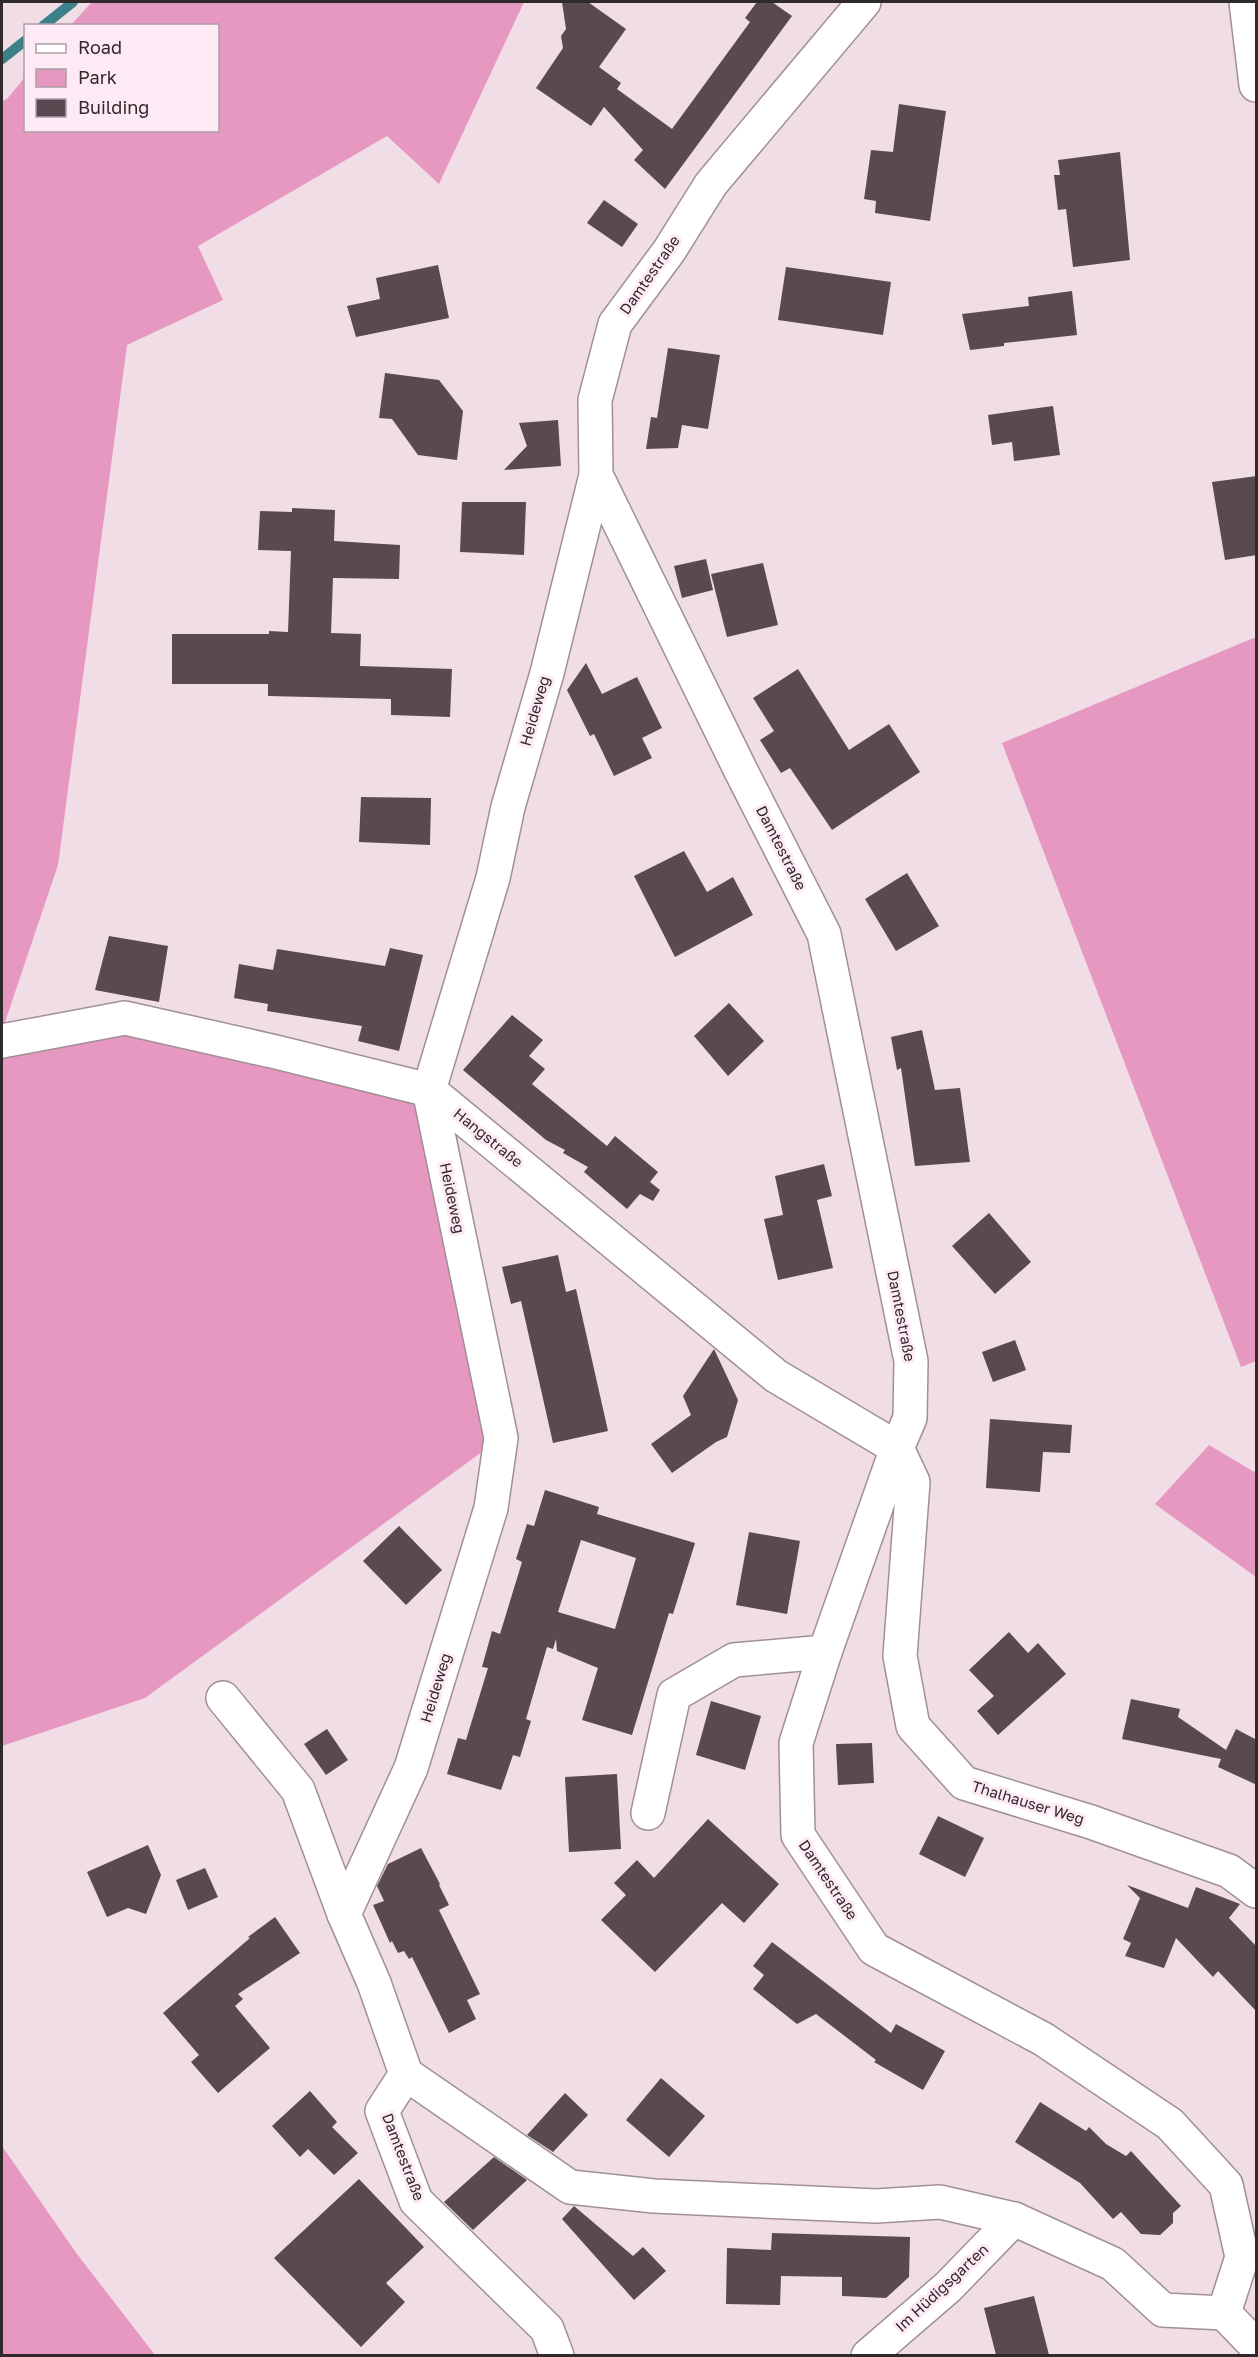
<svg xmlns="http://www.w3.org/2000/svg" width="1258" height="2357" font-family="'Golos Text',sans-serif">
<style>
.green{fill:#e698c0}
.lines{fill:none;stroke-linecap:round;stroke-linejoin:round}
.stream{stroke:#3b8189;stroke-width:10}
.building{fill:#594951;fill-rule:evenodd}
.minor-casing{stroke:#a18f97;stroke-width:36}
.major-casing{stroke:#a18f97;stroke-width:36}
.minor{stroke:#fff;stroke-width:33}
.major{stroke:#fff;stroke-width:33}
.labels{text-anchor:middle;stroke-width:6;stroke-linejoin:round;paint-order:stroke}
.street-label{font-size:15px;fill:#312a2d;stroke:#feeaf4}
</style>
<rect width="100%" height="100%" fill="#f1dde6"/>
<g class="green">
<path d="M92,2H524L439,184L387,136L198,246L223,300L127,345L58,865L2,1031V101L7,99L25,77L26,130H218V26L71,25Z"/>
<path d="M1256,637V1361L1241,1367L1002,743Z"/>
<path d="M125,1018L429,1090L501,1438L145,1698L2,1746V1041Z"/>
<path d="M1209,1445L1256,1473V1577L1155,1504Z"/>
<path d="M2,2146L77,2254L155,2355H2Z"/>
</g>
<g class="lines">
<g class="stream">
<path d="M43,26L73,2"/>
<path d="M2,59L26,40"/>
</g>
</g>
<g class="building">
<path d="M562,2H588L626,29L599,67L621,83L617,89L672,129L750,22L745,18L757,2H772L792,16L665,189L634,160L643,150L604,107L591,126L536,88L563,48L561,36L566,29Z"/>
<path d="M899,104L946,111L930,221L875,213L876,201L864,199L871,150L893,152Z"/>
<path d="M1120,152L1130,260L1073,267L1066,209L1058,210L1054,175H1060L1058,160Z"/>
<path d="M604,200L638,224L622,247L587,223Z"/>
<path d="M438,265L449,318L356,337L347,306L380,299L376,278Z"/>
<path d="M786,267L891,282L883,335L778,320Z"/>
<path d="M1072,291L1077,335L1004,343V346L970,350L962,314L1029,306L1028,297Z"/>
<path d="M668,348L720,355L708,429L682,425L678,448L646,449L651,417L657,418Z"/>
<path d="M385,373L439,380L463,411L457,460L418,455L392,419L379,418Z"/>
<path d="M1053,406L1060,455L1014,461L1012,442L992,445L988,415Z"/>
<path d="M558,420L561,466L504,470L527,446L519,423Z"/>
<path d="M1257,476V555L1225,560L1212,482Z"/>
<path d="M462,502H526L524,555L460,552Z"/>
<path d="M292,508L335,510L334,541L400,545L399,579L333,578L331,633L361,634L360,666L452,669L450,717L391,715V699L268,696V684H172V634H269V631L288,632L291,551L258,550L260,511L292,512Z"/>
<path d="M706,559L713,590L682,598L674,566Z"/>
<path d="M763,563L778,625L727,637L711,574Z"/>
<path d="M586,663L602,694L637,677L662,728L642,738L652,758L614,776L594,734L590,736L567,690Z"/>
<path d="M798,669L849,750L889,724L920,772L832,830L790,768L781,773L760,740L774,731L753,698Z"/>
<path d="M361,797L431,798L430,845L359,842Z"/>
<path d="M684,851L707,892L733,877L753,915L675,957L634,876Z"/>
<path d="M907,873L939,926L896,951L865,899Z"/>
<path d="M109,936L168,946L159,1002L95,990Z"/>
<path d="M390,948L423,955L399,1051L358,1041L362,1026L267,1011L268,1004L234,998L239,964L273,970L277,949L385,966Z"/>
<path d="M729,1003L764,1041L728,1076L694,1036Z"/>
<path d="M512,1015L543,1040L529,1056L545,1069L532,1084L607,1146L615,1136L658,1172L650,1182L660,1190L653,1201L640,1194L627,1209L584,1172L588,1167L563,1153L565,1150L546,1140L463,1070Z"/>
<path d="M922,1030L935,1090L960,1088L970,1162L915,1166L901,1068L897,1070L891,1037Z"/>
<path d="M824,1164L832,1196L817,1200L833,1268L778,1280L764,1219L783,1215L775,1176Z"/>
<path d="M989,1213L1031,1262L995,1294L952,1246Z"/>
<path d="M558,1255L566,1292L576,1289L608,1431L553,1443L521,1301L511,1304L502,1267Z"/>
<path d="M1015,1340L1026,1370L993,1382L982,1352Z"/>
<path d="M714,1349L738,1400L727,1437L716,1442L672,1473L651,1444L691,1415L683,1396Z"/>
<path d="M990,1419L1072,1425L1070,1453L1043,1452L1040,1492L986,1488Z"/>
<path d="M545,1490L599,1507L597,1514L695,1543L673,1614L669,1613L632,1735L582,1720L598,1668L557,1651L556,1639L553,1649L547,1647L526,1719L531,1721L520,1757L513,1755L501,1790L447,1774L458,1738L466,1740L488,1668L482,1667L492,1631L500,1634L522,1562L516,1559L527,1524L534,1526ZM581,1540L636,1558L615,1629L558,1612Z"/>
<path d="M399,1526L442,1570L406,1605L363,1561Z"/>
<path d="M749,1532L800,1541L787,1614L736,1605Z"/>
<path d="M1009,1632L1028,1653L1038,1643L1066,1674L998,1735L977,1711L994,1696L969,1670Z"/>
<path d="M1131,1699L1180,1709L1178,1717L1226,1750L1236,1729L1257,1740V1785L1218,1767L1221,1759L1122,1739Z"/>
<path d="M711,1701L761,1716L745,1770L696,1755Z"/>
<path d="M327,1729L348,1760L326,1775L304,1744Z"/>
<path d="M872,1743L874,1783L838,1785L836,1744Z"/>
<path d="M617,1774L621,1849L569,1852L565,1777Z"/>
<path d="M938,1816L984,1838L965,1877L919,1854Z"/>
<path d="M708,1819L779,1884L744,1923L722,1903L655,1972L601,1920L626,1895L614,1883L637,1860L654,1878Z"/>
<path d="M148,1845L161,1875L146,1914L128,1908L107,1917L87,1872Z"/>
<path d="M421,1848L440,1884L439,1885L449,1905L439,1910L480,1994L467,2000L476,2019L449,2033L412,1957L409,1959L404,1951L398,1953L392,1941L390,1943L373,1905L384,1901L377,1886L388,1864Z"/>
<path d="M205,1868L218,1897L188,1910L176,1880Z"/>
<path d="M1127,1885L1188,1908L1196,1887L1240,1904L1229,1918L1257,1947V2012L1218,1971L1213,1977L1176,1938L1164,1968L1125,1956L1131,1943L1123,1939L1140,1898Z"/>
<path d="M275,1917L300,1953L238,1994L243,1999L235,2006L270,2048L218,2093L191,2062L199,2055L163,2013L250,1938L248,1937Z"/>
<path d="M772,1942L891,2033L896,2024L945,2051L923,2090L874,2062L876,2060L816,2014L797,2024L753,1989L764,1975L753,1966Z"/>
<path d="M661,2078L705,2116L669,2157L626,2120Z"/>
<path d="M310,2091L337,2122L332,2127L358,2153L334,2175L308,2149L300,2157L272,2126Z"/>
<path d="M565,2093L588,2115L553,2152L527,2135Z"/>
<path d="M1040,2102L1086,2131L1089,2127L1106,2144L1126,2156L1131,2151L1181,2206L1173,2213V2223L1160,2235L1141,2234L1121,2212L1113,2219L1080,2183L1015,2142Z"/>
<path d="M494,2157L527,2180L473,2230L444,2202Z"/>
<path d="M359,2179L424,2247L386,2283L405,2302L361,2347L274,2258Z"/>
<path d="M574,2206L633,2256L643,2247L666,2271L634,2300L562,2219Z"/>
<path d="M772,2233L910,2237L909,2277L886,2298L842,2296V2277L781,2276L780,2305L726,2304L727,2248L771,2250Z"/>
<path d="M1034,2296L1049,2355H996L984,2308Z"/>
</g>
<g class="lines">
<g class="minor-casing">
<g id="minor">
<path d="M2,1041L125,1018L276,1052L429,1090L776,1376L897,1448"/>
<path d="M897,1448L913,1482L900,1656L913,1726L964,1783L1091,1822L1229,1871L1256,1891"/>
<path d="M223,1698L298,1790L344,1914L374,1983L406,2074"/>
<path d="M648,1813L674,1695L734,1660L825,1652"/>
<path d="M344,1914L411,1768L491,1508L501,1438L429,1090L493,878L508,807L547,673L596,475"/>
<path d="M406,2074L570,2187L654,2196L876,2206L940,2202L1014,2219L1113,2264L1163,2310L1224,2313L1242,2257L1226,2185L1170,2124L1043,2039L874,1949L798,1835L796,1743L825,1652L897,1448L910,1418L911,1361L824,934L740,769L596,475L595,400L615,324L669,251L711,184L864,2"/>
<path d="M406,2074L382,2111L416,2201L547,2329L557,2356"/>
<path d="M1224,2313L1256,2346"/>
<path d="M868,2356L948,2287L1014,2219"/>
</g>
</g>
<g class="major-casing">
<path id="major" d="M1246,2L1256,85"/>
</g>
<use href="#minor" class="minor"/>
<use href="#major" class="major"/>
</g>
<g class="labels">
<g class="street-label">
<text transform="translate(650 275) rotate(-55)" y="5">Damtestraße</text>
<text transform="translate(535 711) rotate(-74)" y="5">Heideweg</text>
<text transform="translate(781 848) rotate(63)" y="5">Damtestraße</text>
<text transform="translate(488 1138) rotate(39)" y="5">Hangstraße</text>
<text transform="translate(452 1198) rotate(78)" y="5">Heideweg</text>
<text transform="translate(901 1316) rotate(79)" y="5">Damtestraße</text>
<text transform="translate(436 1688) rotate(-73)" y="5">Heideweg</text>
<text transform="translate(1028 1803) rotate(17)" y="5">Thalhauser Weg</text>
<text transform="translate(828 1880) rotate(56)" y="5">Damtestraße</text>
<text transform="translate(403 2157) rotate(69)" y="5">Damtestraße</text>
<text transform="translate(942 2288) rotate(-43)" y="5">Im Hüdigsgarten</text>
</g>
</g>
<rect width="1258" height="2357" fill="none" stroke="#312a2d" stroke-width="6"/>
<rect x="24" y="24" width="195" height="108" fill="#feeaf4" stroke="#ac9da4" stroke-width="1.5"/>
<rect x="36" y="44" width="30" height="9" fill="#ffffff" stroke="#ac9da4" stroke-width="1.5"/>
<text x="78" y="54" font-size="18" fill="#312a2d">Road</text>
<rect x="36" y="69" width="30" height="18" fill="#e698c0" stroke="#ac9da4" stroke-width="1.5"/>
<text x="78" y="84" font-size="18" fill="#312a2d">Park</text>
<rect x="36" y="99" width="30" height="18" fill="#594951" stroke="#ac9da4" stroke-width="1.5"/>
<text x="78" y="114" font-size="18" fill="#312a2d">Building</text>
</svg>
